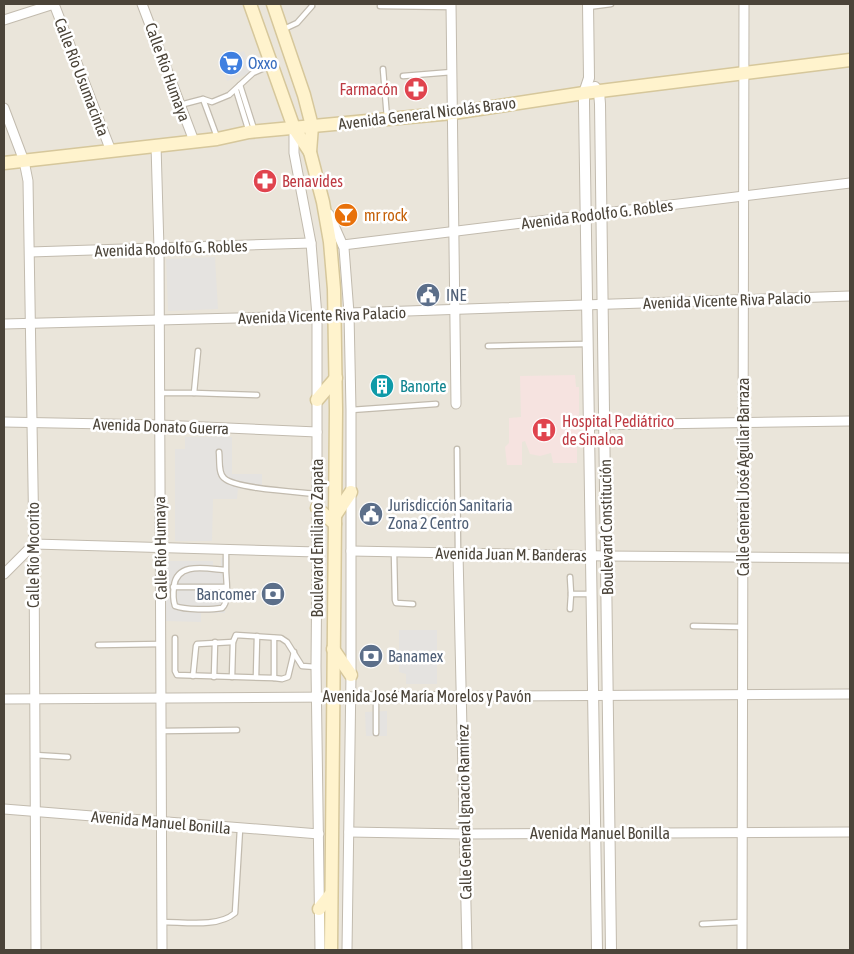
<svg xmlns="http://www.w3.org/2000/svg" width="854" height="954" font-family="'Asap Condensed',sans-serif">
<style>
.residential{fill:#eae5da}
.medical{fill:#f6e3e0}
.parking{fill:#e5e3e0}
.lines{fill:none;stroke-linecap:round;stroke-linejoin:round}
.service-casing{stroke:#c2bbae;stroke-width:7}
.minor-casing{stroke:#c2bbae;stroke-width:11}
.tertiary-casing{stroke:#c2bbae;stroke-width:12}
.secondary-casing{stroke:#d6c79b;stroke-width:15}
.service{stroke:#fff;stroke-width:4.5}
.minor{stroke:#fff;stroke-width:9}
.tertiary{stroke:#fff;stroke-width:10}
.secondary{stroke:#fff3cd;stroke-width:12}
.labels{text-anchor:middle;stroke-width:5;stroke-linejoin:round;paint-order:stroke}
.shop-label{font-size:16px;fill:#366cbe;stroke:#fff;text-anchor:start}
.street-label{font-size:16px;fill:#4b4439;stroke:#fff}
.health-label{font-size:16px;fill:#be3a42;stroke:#fff;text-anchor:start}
.food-label{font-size:16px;fill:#c56008;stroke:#fff;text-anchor:start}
.service-label{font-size:16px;fill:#4e5e75;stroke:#fff;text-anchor:start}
.culture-label{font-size:16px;fill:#0d838f;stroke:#fff;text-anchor:start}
</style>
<rect width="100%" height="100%" fill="#f6f3ec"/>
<rect class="residential" x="4" y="4" width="846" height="946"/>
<path class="medical" d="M575,375L576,387H579V443L577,444V463H553L551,453L540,456L530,454L525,441L522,442V465H507L505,447L509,443V418L521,417L520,376Z"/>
<g class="parking">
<path d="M244,51L252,73L227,81L225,74L243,68L238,53Z"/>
<path d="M215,257L218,309L168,311L166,259Z"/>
<path d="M185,437H232V474H262V489H238L237,499H213L212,541H175V449H185Z"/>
<path d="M221,558H226L225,613H201V622L165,621L166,561H213V567L221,568Z"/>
<path d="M399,630H437V684H406V674L399,672Z"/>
<path d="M387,711V736H366L365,712Z"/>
</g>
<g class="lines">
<g class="service-casing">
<g id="service">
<path d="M380,6L451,7"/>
<path d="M588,7L611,4"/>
<path d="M284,29L297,23L312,6"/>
<path d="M383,69L387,118"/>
<path d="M403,76L452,72"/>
<path d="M240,85L254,129"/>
<path d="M236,90L249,132"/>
<path d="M203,99L217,137"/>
<path d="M180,105L203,99L212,102L229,95L253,73L269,66"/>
<path d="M488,346L586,344"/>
<path d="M160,393H194L198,351"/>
<path d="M194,393L257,395"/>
<path d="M351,410L436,404"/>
<path d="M457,449L458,553"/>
<path d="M219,452C220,460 218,473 224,478C235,489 300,492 317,494"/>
<path d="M226,550V570C208,569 177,561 174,586C173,593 173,600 175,606C185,610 211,610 222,608C230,601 226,581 226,570"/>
<path d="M394,552L395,600L396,603L413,604"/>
<path d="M570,577L571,594"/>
<path d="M173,587H226"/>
<path d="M570,609L571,594H590"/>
<path d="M693,626L743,627"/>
<path d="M175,638V671L177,675L274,678V638"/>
<path d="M98,645L161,644"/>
<path d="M193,676L196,646L197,644L233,642"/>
<path d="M214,677L215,642"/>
<path d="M232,677L233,642L236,635L281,638L287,642L302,666L316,667"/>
<path d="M256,677L257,636"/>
<path d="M274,678L282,679L288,677L294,652"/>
<path d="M376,697V733"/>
<path d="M162,731L237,730"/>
<path d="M35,755L68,757"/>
<path d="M162,922C184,922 218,928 235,913L240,829"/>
<path d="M702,924L742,922"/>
</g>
</g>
<g class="minor-casing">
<g id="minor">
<path d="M54,4L111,151"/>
<path d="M142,4L194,141"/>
<path d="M451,4L456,404"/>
<path d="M4,20L54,4"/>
<path d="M4,108L24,161L28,181L34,544L36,950"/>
<path d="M294,128V153L311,243L317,316V552L316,667L320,950"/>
<path d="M156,145L159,249L162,950"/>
<path d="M329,214L344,248L349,313L351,410V675L347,950"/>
<path d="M343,245L850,183"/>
<path d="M30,252L311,243"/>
<path d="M4,324L317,316L349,313L850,296"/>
<path d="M4,422L160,425L317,432"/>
<path d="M589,425L850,421"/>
<path d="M351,551L606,556L850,558"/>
<path d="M458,553L467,950"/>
<path d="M4,574L34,544L317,552"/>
<path d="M4,699L850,694"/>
<path d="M4,809L319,834"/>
<path d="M349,832L464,834L850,832"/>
<path d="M742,950L744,4"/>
</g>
</g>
<g class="tertiary-casing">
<g id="tertiary">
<path d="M588,4L589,78L584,93V104L597,950"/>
<path d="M595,87L599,92L600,104L611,950"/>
</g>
</g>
<g class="secondary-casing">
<g id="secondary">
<path d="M250,4L294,128L310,152"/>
<path d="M273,4L304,95L312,126L310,152L323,202L330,242L334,289L336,410L331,950"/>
<path d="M4,163L217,139L249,132L453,113L584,93L850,60"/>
<path d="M317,400L336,378"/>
<path d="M317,508L335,524"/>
<path d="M336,514L351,492"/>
<path d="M333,649L351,675"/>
<path d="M319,909L331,894"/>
</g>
</g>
<use href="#service" class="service"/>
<use href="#minor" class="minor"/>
<use href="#tertiary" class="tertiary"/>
<use href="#secondary" class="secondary"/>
</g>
<defs>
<g id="supermarket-disc" transform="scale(1.25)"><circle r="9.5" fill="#3f7fe0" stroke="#fff"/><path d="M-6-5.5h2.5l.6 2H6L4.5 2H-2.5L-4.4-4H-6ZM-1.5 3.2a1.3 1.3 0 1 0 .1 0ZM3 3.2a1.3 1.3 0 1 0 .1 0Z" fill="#fff"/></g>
<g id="pharmacy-disc" transform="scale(1.25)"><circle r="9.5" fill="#e0444e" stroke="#fff"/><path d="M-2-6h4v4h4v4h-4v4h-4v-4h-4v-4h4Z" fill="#fff"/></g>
<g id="bar-disc" transform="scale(1.25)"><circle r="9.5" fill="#e8710a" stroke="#fff"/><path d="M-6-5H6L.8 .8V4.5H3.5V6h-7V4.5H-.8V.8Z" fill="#fff"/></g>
<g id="civic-disc" transform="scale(1.25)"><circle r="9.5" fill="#5c6f8a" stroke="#fff"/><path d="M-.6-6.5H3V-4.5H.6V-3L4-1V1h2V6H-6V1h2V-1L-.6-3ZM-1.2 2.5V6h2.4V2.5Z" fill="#fff"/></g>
<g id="building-disc" transform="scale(1.25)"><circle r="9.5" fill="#0f9aa8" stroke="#fff"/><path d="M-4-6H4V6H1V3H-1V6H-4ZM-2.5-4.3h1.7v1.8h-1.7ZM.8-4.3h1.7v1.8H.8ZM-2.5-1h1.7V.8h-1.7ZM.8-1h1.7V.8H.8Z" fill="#fff"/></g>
<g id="hospital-disc" transform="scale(1.25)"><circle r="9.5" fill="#e0444e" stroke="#fff"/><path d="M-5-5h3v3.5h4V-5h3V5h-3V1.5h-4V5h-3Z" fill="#fff"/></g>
<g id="bank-disc" transform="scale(1.25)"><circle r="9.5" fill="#5c6f8a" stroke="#fff"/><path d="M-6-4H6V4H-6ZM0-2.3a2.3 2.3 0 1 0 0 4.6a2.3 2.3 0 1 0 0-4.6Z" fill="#fff"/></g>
</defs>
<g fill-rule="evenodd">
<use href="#supermarket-disc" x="231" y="63"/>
<use href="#pharmacy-disc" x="416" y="89"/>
<use href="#pharmacy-disc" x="265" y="181"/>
<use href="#bar-disc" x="346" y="215"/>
<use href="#civic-disc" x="428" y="295"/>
<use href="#building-disc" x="382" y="386"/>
<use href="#hospital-disc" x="544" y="430"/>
<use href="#civic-disc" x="371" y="514"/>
<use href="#bank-disc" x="273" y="594"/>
<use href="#bank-disc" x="371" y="656"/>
</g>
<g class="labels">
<g class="shop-label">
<text x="248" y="69">Oxxo</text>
</g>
<g class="street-label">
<text transform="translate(168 72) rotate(70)" y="6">Calle Río Humaya</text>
<text transform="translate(82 77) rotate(69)" y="6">Calle Río Usumacinta</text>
<text transform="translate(427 113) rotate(-7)" y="6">Avenida General Nicolás Bravo</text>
<text transform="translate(597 214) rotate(-7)" y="6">Avenida Rodolfo G. Robles</text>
<text transform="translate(171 248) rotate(-2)" y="6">Avenida Rodolfo G. Robles</text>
<text transform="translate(727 300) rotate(-2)" y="6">Avenida Vicente Riva Palacio</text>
<text transform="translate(322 315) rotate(-2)" y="6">Avenida Vicente Riva Palacio</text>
<text transform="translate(161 426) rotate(2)" y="6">Avenida Donato Guerra</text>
<text transform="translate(743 477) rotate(-90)" y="6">Calle General José Aguilar Barraza</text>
<text transform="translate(606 527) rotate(-91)" y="6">Boulevard Constitución</text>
<text transform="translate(317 538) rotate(-90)" y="6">Boulevard Emiliano Zapata</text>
<text transform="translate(160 548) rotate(-91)" y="6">Calle Río Humaya</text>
<text transform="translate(511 554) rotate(1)" y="6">Avenida Juan M. Banderas</text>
<text transform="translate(33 555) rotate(-90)" y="6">Calle Río Mocorito</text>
<text x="427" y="702">Avenida José María Morelos y Pavón</text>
<text transform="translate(464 812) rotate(-91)" y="6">Calle General Ignacio Ramírez</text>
<text transform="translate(161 822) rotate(5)" y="6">Avenida Manuel Bonilla</text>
<text x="600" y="839">Avenida Manuel Bonilla</text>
</g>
<g class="health-label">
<text x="398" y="95" text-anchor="end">Farmacón</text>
<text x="282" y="187">Benavides</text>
<text x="562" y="427">Hospital Pediátrico<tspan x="562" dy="18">de Sinaloa</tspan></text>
</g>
<g class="food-label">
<text x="364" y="221">mr rock</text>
</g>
<g class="service-label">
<text x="446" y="301">INE</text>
<text x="388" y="511">Jurisdicción Sanitaria<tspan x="388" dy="18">Zona 2 Centro</tspan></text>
<text x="256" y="600" text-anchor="end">Bancomer</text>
<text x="388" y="662">Banamex</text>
</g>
<g class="culture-label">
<text x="400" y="392">Banorte</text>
</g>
</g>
<rect width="854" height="954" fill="none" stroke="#4b4439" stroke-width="10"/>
</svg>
